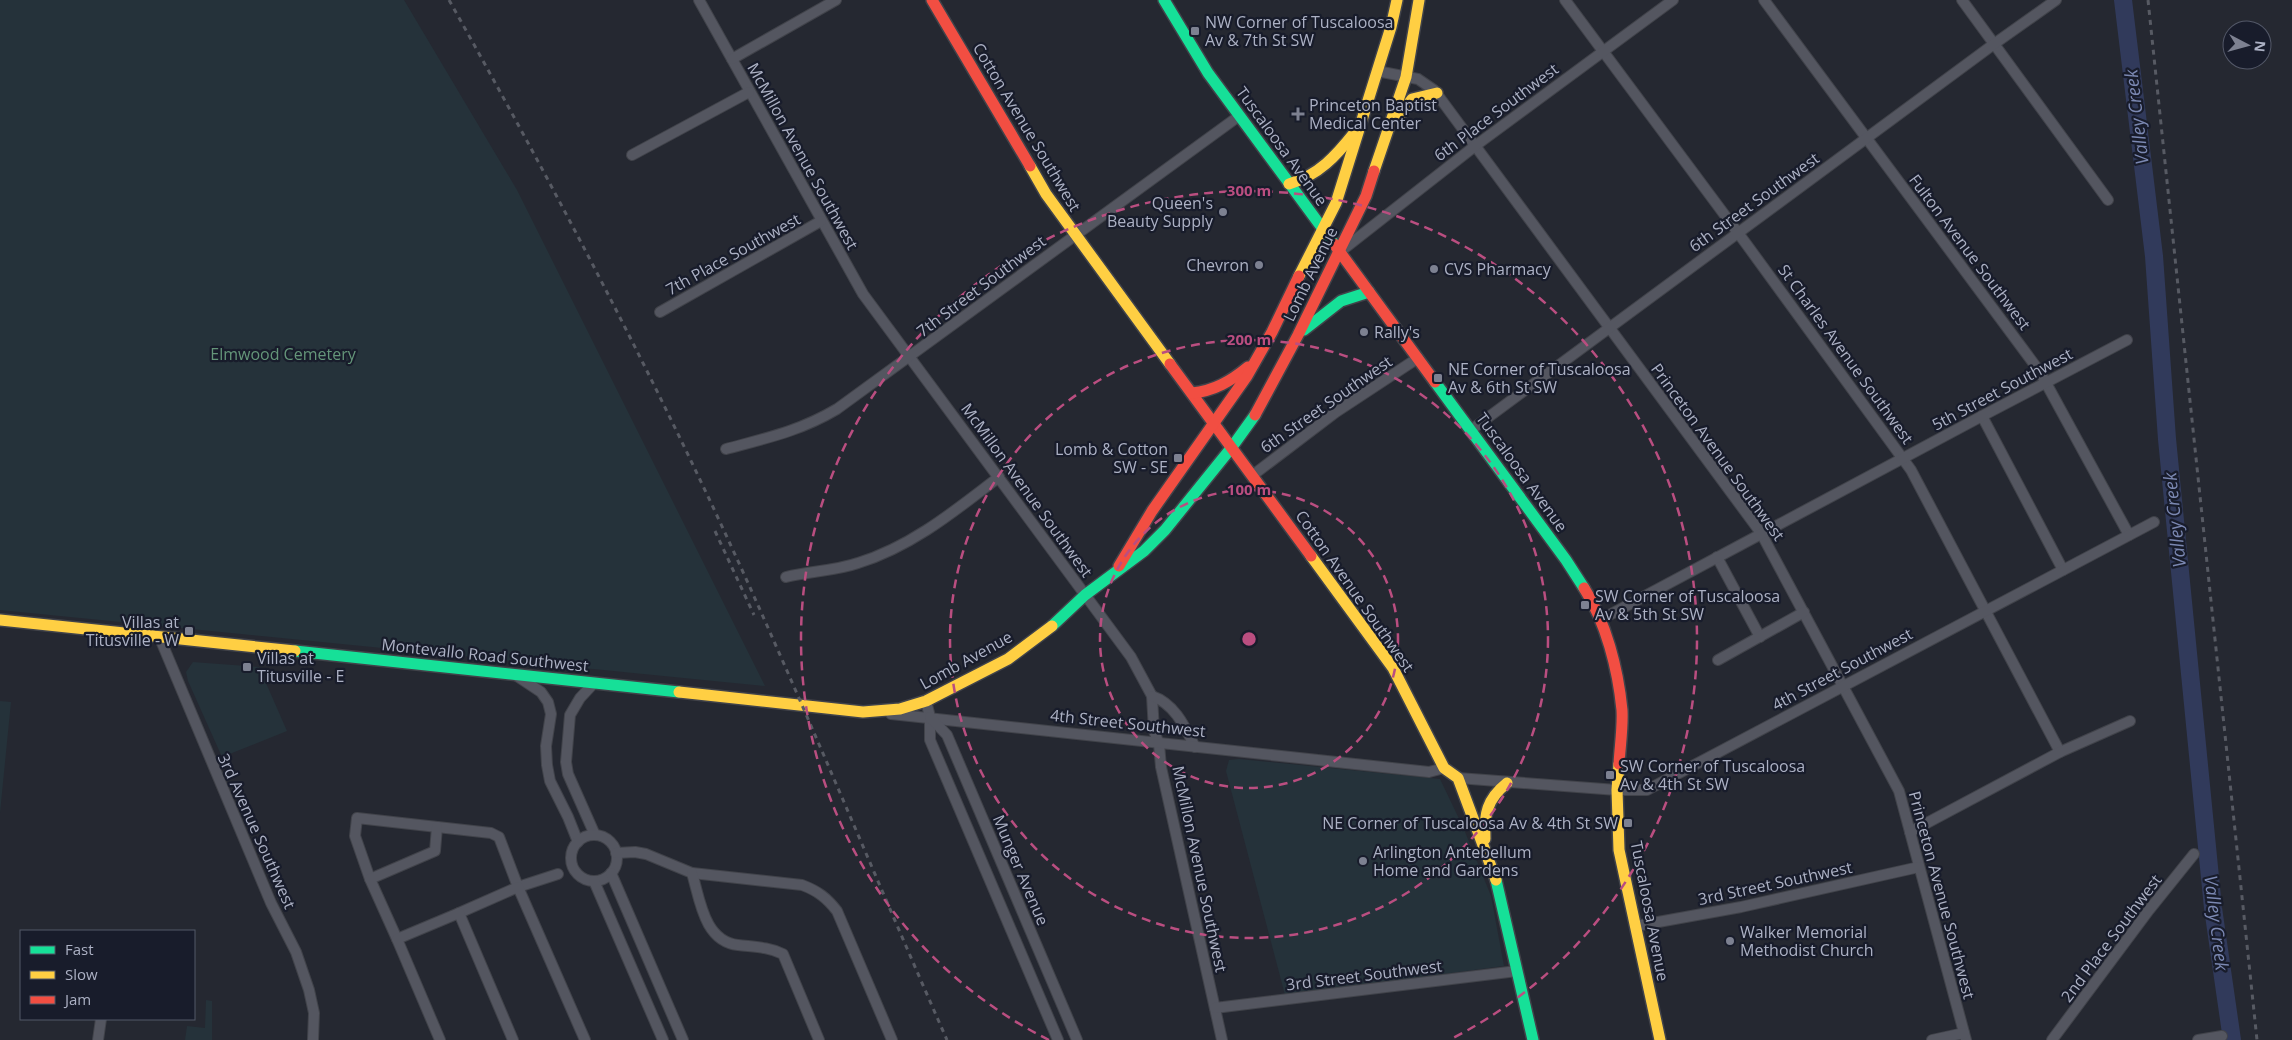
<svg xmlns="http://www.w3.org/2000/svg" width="2292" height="1040" font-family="'Open Sans',sans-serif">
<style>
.green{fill:#25323a}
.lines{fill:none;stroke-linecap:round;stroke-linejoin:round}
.river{stroke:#313a5b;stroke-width:18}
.street-casing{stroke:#41434a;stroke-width:12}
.fast-casing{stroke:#41434a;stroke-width:14}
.slow-casing{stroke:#41434a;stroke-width:14}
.jam-casing{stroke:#41434a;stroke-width:14}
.street{stroke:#545660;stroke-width:10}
.fast{stroke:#16e098;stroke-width:11}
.slow{stroke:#ffcf43;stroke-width:11}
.jam{stroke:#f24e42;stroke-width:11}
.rail{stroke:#575a63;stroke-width:3;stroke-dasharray:5 5;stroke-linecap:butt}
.ring{fill:none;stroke:#ba4e80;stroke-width:2.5;stroke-dasharray:9 6}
.poi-dot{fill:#7d8191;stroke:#181c2b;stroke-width:2}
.labels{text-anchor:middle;stroke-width:4.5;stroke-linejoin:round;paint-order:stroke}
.poi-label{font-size:16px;fill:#acb1c4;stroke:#181c2b;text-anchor:start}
.street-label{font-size:16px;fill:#acb1c4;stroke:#181c2b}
.park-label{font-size:16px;fill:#649579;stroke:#181c2b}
.water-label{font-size:18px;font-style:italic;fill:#7b88b2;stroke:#181c2b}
.centre{fill:#ba4e80;stroke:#181c2b;stroke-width:2.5}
.ring-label{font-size:15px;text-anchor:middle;font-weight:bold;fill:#ba4e80;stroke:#181c2b;stroke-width:4.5;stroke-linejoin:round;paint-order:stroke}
</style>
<rect width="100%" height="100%" fill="#252831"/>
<g class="green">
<path d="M0,0H404L517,190L765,686L0,610Z"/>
<path d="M193,662L259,667L287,731L222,757L188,681L186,672Z"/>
<path d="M0,701L11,702L0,813Z"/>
<path d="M1239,759L1440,779L1463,827L1491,896L1504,966L1285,995L1226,771L1229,760Z"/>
<path d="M206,1000L212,1001V1040H185L187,1026L205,1028Z"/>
</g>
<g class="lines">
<path class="river" d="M2123,0L2154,256L2167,439L2213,908L2232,1040"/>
<g class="street-casing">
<g id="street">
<path d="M699,0L863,294L1131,657L1152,696L1154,731L1159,744L1161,767L1222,1040"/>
<path d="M1565,0L1747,245L1911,470L2060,752"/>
<path d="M1764,0L2040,372L2129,535"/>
<path d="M1962,0L2108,200"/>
<path d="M732,59L836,0"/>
<path d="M1377,71L1418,79L1434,90L1761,533L1899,791L1966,1040"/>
<path d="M632,155L749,92"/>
<path d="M1341,251L1475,146L1673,0"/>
<path d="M660,312L821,221"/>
<path d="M1982,416L2063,570"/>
<path d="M1471,430L1994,44L2056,0"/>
<path d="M726,449C767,438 800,431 837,409L1239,116"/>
<path d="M1253,475L1336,412L1418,358"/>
<path d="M1717,557L1760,637"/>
<path d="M786,577C810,571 835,571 858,563C911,547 956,510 999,477"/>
<path d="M1600,620L1982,416L2127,340"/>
<path d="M159,636L271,903L296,952L309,990L314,1013L313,1040"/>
<path d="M1718,660L1804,612"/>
<path d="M517,676L541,692L548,702L551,714L546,746L547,765L550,781L568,817L578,842"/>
<path d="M594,683L580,698L570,715L566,762L568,774L595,835"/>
<path d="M1152,696C1175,704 1185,727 1195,747"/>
<path d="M926,701L930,717V740L1058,1040"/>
<path d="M891,714L1429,772L1444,768"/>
<path d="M930,717L947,735L1077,1040"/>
<path d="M1458,778L1617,790H1647L2154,522"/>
<path d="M1910,832L2060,752L2130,721"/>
<circle cx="594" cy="858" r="23"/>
<path d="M616,853L635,852L646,854L692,873L802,885C818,891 827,898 837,911L892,1040"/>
<path d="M611,873L683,1040"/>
<path d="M692,873C700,900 704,941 738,945C754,947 769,947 783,954L819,1040"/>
<path d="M370,879L355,836L357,818L491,833L499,837L518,887L558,874"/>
<path d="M594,881L663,1040"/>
<path d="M459,913L518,887L585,1040"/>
<path d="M1636,926L1741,907L1919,867"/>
<path d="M397,939L370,879L435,851L437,827"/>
<path d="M1215,1008L1517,971"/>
<path d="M98,1040L101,1019"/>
<path d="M440,1040L397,939L459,913L513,1040"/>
<path d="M1932,1040L1964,1033"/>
<path d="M2052,1040L2149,910L2194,854"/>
<path d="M2198,1040L2222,1036"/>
</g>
</g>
<g class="fast-casing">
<g id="fast">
<path d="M1164,0L1208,73L1334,244"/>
<path d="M1304,330L1341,301L1369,292"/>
<path d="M1435,382L1566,560L1584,588"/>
<path d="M1052,626L1085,595L1144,551L1165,530L1232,447L1255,415"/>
<path d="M295,651L679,692"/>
<path d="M1496,880L1533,1040"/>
</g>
</g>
<g class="slow-casing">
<g id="slow">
<path d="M1397,119L1412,99L1437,93"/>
<path d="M1030,166L1046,194L1170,364"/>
<path d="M1374,171L1406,77L1419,0"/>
<path d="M1289,184C1319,175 1336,156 1355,132"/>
<path d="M1299,276L1336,203L1391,27L1397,0"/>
<path d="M1311,556L1393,668L1444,768L1458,778L1496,880"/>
<path d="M0,620L295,651"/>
<path d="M679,692L863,712L900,709L926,701L1008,659L1052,626"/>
<path d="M1619,764L1617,790L1619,850L1660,1040"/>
<path d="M1485,839C1484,814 1487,799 1507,783"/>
</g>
</g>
<g class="jam-casing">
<g id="jam">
<path d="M932,0L1030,166"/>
<path d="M1334,244L1435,382"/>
<path d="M1170,364L1311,556"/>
<path d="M1192,393C1214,391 1231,381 1248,367"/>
<path d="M1255,415L1298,335L1366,196L1374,171"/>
<path d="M1119,566L1152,511L1247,376L1272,332L1299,276"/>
<path d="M1584,588C1606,622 1618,669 1622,710C1623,727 1620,746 1619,764"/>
</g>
</g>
<use href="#street" class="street"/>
<use href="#fast" class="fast"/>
<use href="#slow" class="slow"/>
<use href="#jam" class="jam"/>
<g class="rail">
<path d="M449,0C556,190 658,384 748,583C816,734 880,888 947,1040"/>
<path d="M2148,0L2257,1040"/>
<path d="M715,531L754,615"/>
</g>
</g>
<g class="ring">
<circle cx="1249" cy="639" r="149"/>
<circle cx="1249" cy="639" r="299"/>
<path d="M1049 1040A448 448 0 1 1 1449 1040"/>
</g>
<g class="poi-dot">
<rect x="1190" y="26" width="10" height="10" rx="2.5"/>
<path d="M1295.5 106.5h5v5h5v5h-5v5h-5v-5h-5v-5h5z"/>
<circle cx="1223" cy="212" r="5"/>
<circle cx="1259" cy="265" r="5"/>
<circle cx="1434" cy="269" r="5"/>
<circle cx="1364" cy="332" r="5"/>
<rect x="1433" y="373" width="10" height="10" rx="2.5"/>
<rect x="1173" y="453" width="10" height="10" rx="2.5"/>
<rect x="1580" y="600" width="10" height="10" rx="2.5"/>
<rect x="184" y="626" width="10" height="10" rx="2.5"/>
<rect x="242" y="662" width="10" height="10" rx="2.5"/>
<rect x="1605" y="770" width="10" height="10" rx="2.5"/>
<rect x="1623" y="818" width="10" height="10" rx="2.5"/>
<circle cx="1363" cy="861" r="5"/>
<circle cx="1730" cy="941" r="5"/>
</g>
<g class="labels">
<g class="poi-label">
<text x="1205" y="28">NW Corner of Tuscaloosa<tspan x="1205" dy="18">Av &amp; 7th St SW</tspan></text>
<text x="1309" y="111">Princeton Baptist<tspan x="1309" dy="18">Medical Center</tspan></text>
<text x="1213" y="209" text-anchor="end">Queen's<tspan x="1213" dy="18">Beauty Supply</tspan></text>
<text x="1249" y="271" text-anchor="end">Chevron</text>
<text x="1444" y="275">CVS Pharmacy</text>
<text x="1374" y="338">Rally's</text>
<text x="1448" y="375">NE Corner of Tuscaloosa<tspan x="1448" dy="18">Av &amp; 6th St SW</tspan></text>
<text x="1168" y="455" text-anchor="end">Lomb &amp; Cotton<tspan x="1168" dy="18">SW - SE</tspan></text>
<text x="1595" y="602">SW Corner of Tuscaloosa<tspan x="1595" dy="18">Av &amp; 5th St SW</tspan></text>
<text x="179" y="628" text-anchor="end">Villas at<tspan x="179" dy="18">Titusville - W</tspan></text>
<text x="257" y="664">Villas at<tspan x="257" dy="18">Titusville - E</tspan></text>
<text x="1620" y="772">SW Corner of Tuscaloosa<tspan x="1620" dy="18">Av &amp; 4th St SW</tspan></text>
<text x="1618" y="829" text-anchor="end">NE Corner of Tuscaloosa Av &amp; 4th St SW</text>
<text x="1373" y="858">Arlington Antebellum<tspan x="1373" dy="18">Home and Gardens</tspan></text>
<text x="1740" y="938">Walker Memorial<tspan x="1740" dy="18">Methodist Church</tspan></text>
</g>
<g class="street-label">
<text transform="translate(1496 112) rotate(-37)" y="6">6th Place Southwest</text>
<text transform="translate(1027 127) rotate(59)" y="6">Cotton Avenue Southwest</text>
<text transform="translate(1282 146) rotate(54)" y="6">Tuscaloosa Avenue</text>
<text transform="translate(803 156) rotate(61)" y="6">McMillon Avenue Southwest</text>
<text transform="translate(1754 202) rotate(-36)" y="6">6th Street Southwest</text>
<text transform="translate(1970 252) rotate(53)" y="6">Fulton Avenue Southwest</text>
<text transform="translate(733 254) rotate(-29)" y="6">7th Place Southwest</text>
<text transform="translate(1310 274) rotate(-64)" y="6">Lomb Avenue</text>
<text transform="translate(981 286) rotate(-37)" y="6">7th Street Southwest</text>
<text transform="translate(1846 354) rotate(54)" y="6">St Charles Avenue Southwest</text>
<text transform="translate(2002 389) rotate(-28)" y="6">5th Street Southwest</text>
<text transform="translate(1326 404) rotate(-35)" y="6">6th Street Southwest</text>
<text transform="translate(1718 452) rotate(54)" y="6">Princeton Avenue Southwest</text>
<text transform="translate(1522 472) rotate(54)" y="6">Tuscaloosa Avenue</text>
<text transform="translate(1027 490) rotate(54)" y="6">McMillon Avenue Southwest</text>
<text transform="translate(1355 591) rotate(55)" y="6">Cotton Avenue Southwest</text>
<text transform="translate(485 655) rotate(6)" y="6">Montevallo Road Southwest</text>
<text transform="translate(966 660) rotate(-29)" y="6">Lomb Avenue</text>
<text transform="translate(1842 669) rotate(-28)" y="6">4th Street Southwest</text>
<text transform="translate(1128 723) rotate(6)" y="6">4th Street Southwest</text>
<text transform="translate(257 831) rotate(66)" y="6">3rd Avenue Southwest</text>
<text transform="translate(1200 869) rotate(78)" y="6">McMillon Avenue Southwest</text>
<text transform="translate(1021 870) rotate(67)" y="6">Munger Avenue</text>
<text transform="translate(1775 883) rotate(-12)" y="6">3rd Street Southwest</text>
<text transform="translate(1942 895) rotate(75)" y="6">Princeton Avenue Southwest</text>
<text transform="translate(1650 911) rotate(79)" y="6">Tuscaloosa Avenue</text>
<text transform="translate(2111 938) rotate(-53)" y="6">2nd Place Southwest</text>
<text transform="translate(1364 975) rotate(-7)" y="6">3rd Street Southwest</text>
</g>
<g class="park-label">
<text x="283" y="360">Elmwood Cemetery</text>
</g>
<g class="water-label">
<text transform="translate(2137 117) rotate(-97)" y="6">Valley Creek</text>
<text transform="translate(2175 520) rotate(-96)" y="6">Valley Creek</text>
<text transform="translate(2216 923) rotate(83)" y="6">Valley Creek</text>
</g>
</g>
<circle cx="1249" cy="639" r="8" class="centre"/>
<g class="ring-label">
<text x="1249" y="196">300 m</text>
<text x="1249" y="345">200 m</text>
<text x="1249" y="495">100 m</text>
</g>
<rect x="20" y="930" width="175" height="90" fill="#181c2b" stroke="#535868"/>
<rect x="30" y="946" width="25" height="8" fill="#16e098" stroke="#535868"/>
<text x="65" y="955" font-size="15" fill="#acb1c4">Fast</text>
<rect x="30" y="971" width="25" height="8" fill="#ffcf43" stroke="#535868"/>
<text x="65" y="980" font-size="15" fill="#acb1c4">Slow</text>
<rect x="30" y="996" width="25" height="8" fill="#f24e42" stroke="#535868"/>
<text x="65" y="1005" font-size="15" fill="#acb1c4">Jam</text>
<g transform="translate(2247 45) rotate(96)"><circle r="24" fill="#181c2b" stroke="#535868"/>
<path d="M0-4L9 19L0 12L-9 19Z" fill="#7d8191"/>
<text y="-8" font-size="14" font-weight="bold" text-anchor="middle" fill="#acb1c4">N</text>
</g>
</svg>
